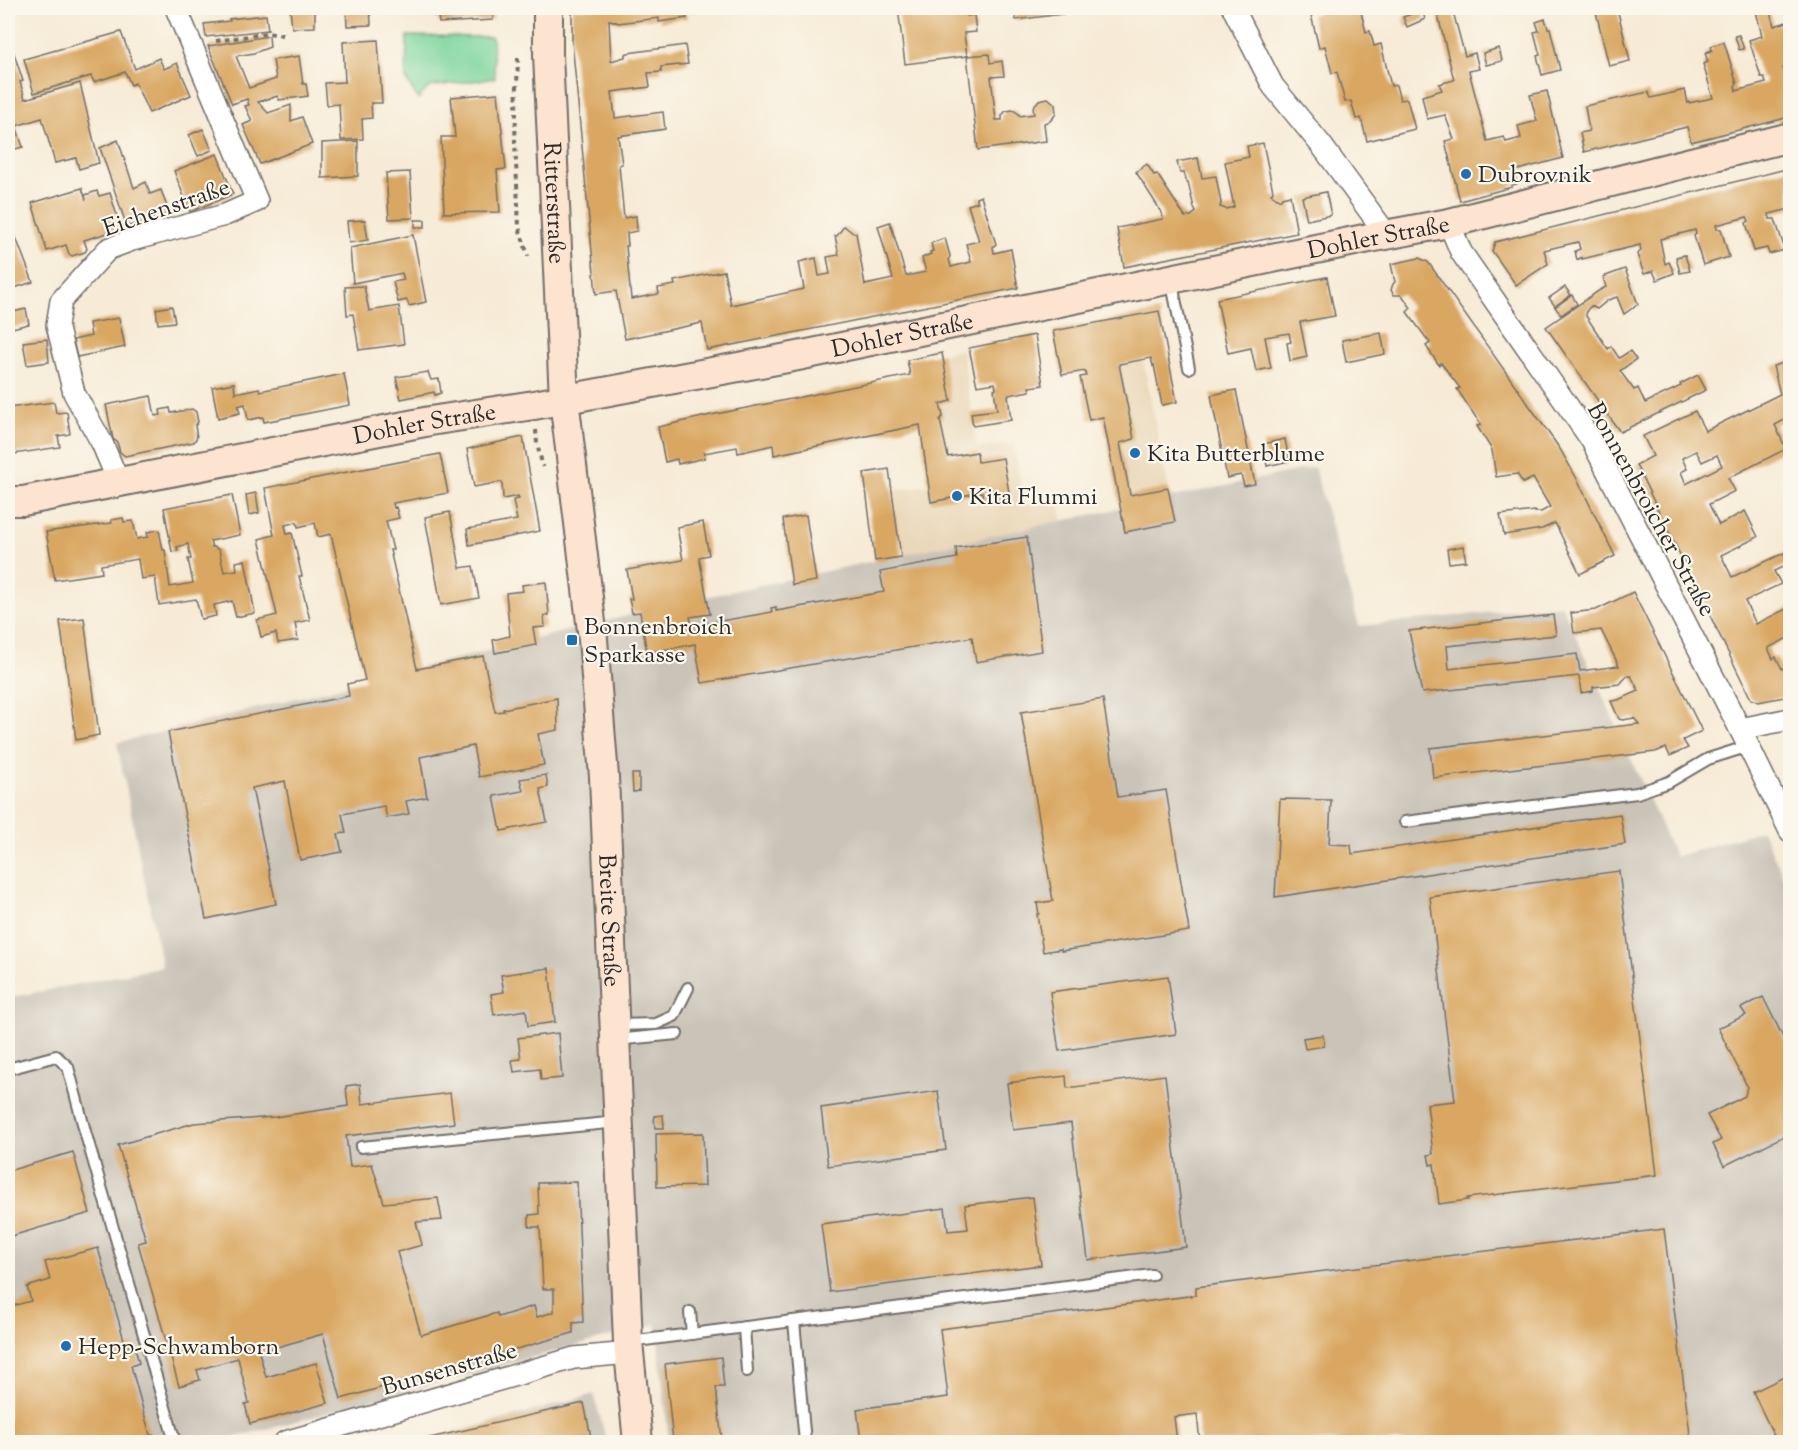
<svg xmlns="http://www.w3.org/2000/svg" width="1798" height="1450" font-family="'Sorts Mill Goudy',serif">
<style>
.built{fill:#ead8ba}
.industrial{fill:#cac3b8}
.green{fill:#79d49b;stroke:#528063;stroke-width:1.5}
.building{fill:#d9a762;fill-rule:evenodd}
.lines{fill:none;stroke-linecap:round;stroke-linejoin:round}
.service-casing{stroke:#726e67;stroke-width:14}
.minor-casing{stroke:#726e67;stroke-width:24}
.secondary-casing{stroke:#726e67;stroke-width:32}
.path{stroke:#726e67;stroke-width:4;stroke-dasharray:4.5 4.5;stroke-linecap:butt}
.service{stroke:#fff;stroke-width:10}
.minor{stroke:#fff;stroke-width:21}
.secondary{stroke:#fde4d1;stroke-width:28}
.poi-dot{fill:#1f6fb2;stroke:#fbf7ec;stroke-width:2}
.labels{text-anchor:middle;stroke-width:4.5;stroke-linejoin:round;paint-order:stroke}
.poi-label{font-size:24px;fill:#2b2b2b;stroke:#fbf7ec;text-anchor:start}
.street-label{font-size:24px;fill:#2b2b2b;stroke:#fbf7ec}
</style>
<rect width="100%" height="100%" fill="#fbf7ec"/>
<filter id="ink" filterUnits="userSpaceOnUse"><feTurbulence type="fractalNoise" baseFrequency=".0167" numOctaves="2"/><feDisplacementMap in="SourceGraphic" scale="12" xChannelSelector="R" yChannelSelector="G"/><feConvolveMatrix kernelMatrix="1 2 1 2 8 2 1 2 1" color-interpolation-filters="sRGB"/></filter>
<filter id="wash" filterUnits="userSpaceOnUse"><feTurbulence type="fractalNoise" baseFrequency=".008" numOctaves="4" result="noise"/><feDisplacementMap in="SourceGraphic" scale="24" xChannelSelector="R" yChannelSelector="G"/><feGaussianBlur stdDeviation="1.35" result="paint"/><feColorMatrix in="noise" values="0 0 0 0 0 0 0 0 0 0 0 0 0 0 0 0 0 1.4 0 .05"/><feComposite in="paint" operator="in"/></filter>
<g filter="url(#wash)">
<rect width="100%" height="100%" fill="#f7ebd7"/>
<g class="built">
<path d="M1134,315L1175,522L1125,532L1084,325Z"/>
<path d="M962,350L977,448L1014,444L1024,505L1059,501L1074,599L901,557L892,491L929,485L924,445L907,360Z"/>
</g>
<g class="industrial">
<path d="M1314,467L1359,626L1562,605L1675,857L1762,830L1790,892V1442H1266L1264,1398L936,1442H669L656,1324L218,1442H8V998L162,967L117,743L691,600Z"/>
<path d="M594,1394L607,1442H420Z"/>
</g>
<path class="green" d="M407,36L492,37L495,78L429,87L418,99L406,79Z"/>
<g id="blocks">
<g class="building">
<path d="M290,8H315V27L292,28Z"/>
<path d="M346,8H370L371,25L347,26Z"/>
<path d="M428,8H493V20L439,23L438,16H433L428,12Z"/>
<path d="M572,8H604V9L612,10L628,8H685L687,18L659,22V18L618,23L614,21L609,20L611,61L625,57V54L628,53L685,45L688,64L661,67V72L648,73L650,87L612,92L615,118L663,112L665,129L618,136L622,164L619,165L624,218L636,216L637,231L627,233L628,246H626L631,299L659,294L658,288L675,285L674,281L724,271L731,305L804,289L799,262L816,258L819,276L830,274L827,257L839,255L835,236H837L844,226L853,233H856L865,285L893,279L878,226L890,222L906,276L926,272L922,258L931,254L930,252L933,251L931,243L945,238L950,256L949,259L951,267L971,262L966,244L979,241L968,205L978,202L976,198L981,196L996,244L993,247L994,253L1011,249L1018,288L707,350L702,323L625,339L616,291L596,294L572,41Z"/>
<path d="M898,8H966L967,16L974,15L976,32L964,33L967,56L905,64Z"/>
<path d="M1014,8H1076L1077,12L1016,20Z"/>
<path d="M1316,8H1360L1366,32L1370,31L1374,46L1381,44L1391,86L1396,85L1400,100L1407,99L1415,129L1367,141L1361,118L1356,119L1351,101L1345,102L1337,72L1332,73L1325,46L1319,48L1311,15L1317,13Z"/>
<path d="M1436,8H1452L1465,56L1475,53L1479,69L1469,71L1487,141L1504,137L1506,142L1521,138L1518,126L1537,121L1530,95L1547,91L1563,158L1514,171L1517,184L1512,185V187L1460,201L1445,141L1454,139L1445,115L1427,119L1422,96L1442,90L1439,84L1454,80Z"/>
<path d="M1595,8H1617L1630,61L1609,66Z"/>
<path d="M1769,8L1774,26L1790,21V65L1788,63L1785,68H1783L1786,79L1790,77V117L1691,142L1687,127L1584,152L1580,133L1589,131L1585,106L1648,92L1651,98L1685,90L1688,103L1713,98L1703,64L1708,62L1705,53L1712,50L1711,46L1724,42L1737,84L1735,86L1736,91L1766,83L1764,77H1761L1749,40L1762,36L1756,11Z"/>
<path d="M1422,10L1425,19L1407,27L1403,17Z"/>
<path d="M266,15L268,30L206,37L204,24L230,21L229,19Z"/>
<path d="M1545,19L1548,28H1550L1560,70L1542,75L1537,56L1540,55L1534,32L1539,31L1536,22Z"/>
<path d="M121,32L135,69L159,58L164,69L177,63L191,95L149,113L135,83L131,85L125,72L94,82L91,76L34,93L24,59Z"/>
<path d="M8,35L23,81L20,82L25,99L80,83L99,163L79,169L76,158L55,163L42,118L16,126L23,147L8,151Z"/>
<path d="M1739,35L1744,49L1739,50L1735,36Z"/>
<path d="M269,36L270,47L254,53L236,56L249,88L276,79L273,60L299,56L303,84H306L308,96L279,100L278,96L258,102L268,113L291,105V121L302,117L312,144L260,164L243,125L252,121L245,106L249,105L247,99L232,104L208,46Z"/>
<path d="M378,40L382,103H371L372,118L362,119L363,139L341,140L339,104L327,105L325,83L345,82L343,42Z"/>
<path d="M1499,48L1502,61L1486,65L1483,53Z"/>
<path d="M989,54L990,63L1002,61L1004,76L991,77L996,120H1002V115L1006,111L1013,110L1019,114V116L1034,114L1033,107L1039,100L1048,98L1055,104L1056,114L1050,121L1044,123L1046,141L978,150L967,56Z"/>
<path d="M498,93L506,169L497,170L500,212L444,213L441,137H455L451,97Z"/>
<path d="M203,129L212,150L198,156L189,135Z"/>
<path d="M118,140L134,188L146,182L150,194L161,190L169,213L127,227L100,148Z"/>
<path d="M358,141V176L322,178V143Z"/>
<path d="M1263,143L1273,191L1271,194L1280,200L1282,197L1290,195L1297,233L1124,267L1117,228L1163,219L1162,213L1136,172L1147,164L1154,175L1157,174L1185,217L1191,216L1196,212L1194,208L1188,182H1187L1184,173H1180L1177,162L1198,158L1202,178L1216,176L1221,203L1220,207L1226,209L1234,207L1225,162L1249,157L1247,146Z"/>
<path d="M217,154L233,194L190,212L174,171Z"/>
<path d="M1790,168V209L1769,214L1770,219H1775L1785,250L1769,254L1767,248L1754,251L1746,223L1749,221L1747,217L1716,225L1717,229H1721L1729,257L1703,265L1694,236L1696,234L1695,230L1660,239L1665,264L1669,262L1674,273L1657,280L1653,271L1644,274L1637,254L1641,251L1640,245L1582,259V257L1577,260L1575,251L1580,249L1578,242L1544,250L1548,264L1516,285L1492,251L1495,242Z"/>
<path d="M410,172L413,218L389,219L386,173Z"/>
<path d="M82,188L86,200L85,195L97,191L99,196L110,193L121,229L84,240L87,249L85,252L72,256L69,254L66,245L47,251L32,203Z"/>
<path d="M1326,192L1331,215L1307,220L1302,197Z"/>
<path d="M365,220L368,240L349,243L347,221Z"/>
<rect x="415" y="220" width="10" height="7"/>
<path d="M15,235L33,282L8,290V238Z"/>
<path d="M413,235L426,302L409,306L407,300L398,302L393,282L404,280L402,273L353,283L350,248Z"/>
<path d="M1685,255L1690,271L1680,273L1676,257Z"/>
<path d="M1419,258L1428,262L1560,449L1576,477L1615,556L1580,574L1555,523L1542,529L1504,535L1500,515L1535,511V512H1541L1550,507L1533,478L1523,483L1517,474L1496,477L1492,450L1477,426L1481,425L1457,389L1460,388L1441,363L1439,365L1426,346L1430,343L1407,312L1411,308L1402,295H1394L1391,290L1393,284L1395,282L1391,264Z"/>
<path d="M1625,269L1638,304L1624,314L1617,297L1608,300L1597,309L1591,306L1587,310L1586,316L1608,349L1611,346L1619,358L1630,351L1636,359L1620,371L1634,390L1638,388L1645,403L1681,386L1680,384L1698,375L1706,390L1620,432L1546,327L1600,290L1606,287L1603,277Z"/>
<path d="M1327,277L1335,316L1300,322L1307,357L1290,361L1287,343L1291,342L1289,333L1265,337L1271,368L1256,371L1251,348L1228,353L1217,299Z"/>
<path d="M364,286L369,311L399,306L404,344L359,350L353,314L347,315L345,287Z"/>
<path d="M1565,287L1571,295L1555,306L1549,298Z"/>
<path d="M8,291L13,312L26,309L29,324L8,329Z"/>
<path d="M1572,295L1577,304L1561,315L1555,307Z"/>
<path d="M172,306L175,322L158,324L156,309Z"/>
<path d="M1159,311L1177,402L1162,405L1154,365L1153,366L1151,358L1119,364L1134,439L1120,443L1130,495L1168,488L1175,522L1125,532L1103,417L1089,420L1080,377L1086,376L1085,371L1062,375L1053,331Z"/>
<path d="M119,318L125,347L77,357L73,340L91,336L89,323Z"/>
<path d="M1381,333L1385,354L1346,362L1342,340Z"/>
<path d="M1035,335L1043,385L1029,387L1030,391L1008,395L1011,420L973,426L971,413L997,410L994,389H996L995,383L977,386L969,348Z"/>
<path d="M47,339L49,362L27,365L23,342Z"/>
<path d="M942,353L951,401L940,404L943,416L940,420L948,457L977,452L978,462L1003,458L1010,498L984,503L982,492L931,502L920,425L774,455L773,445L738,453L737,447L704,453L705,458L678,464L677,459L665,462L658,427L711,415L910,375L907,360Z"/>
<path d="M1790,361V417L1775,425L1786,449L1728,478L1735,491L1709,504L1719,525L1745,511L1758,537L1721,555L1732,577L1784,553L1789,564L1774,571L1781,584L1745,601L1756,624L1790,607V637L1768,648L1773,659L1776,657L1782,669L1790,665V696L1758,702L1751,699L1636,465L1653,456L1643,436L1695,411L1705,431L1780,394L1773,366ZM1696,451L1702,462L1717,455L1722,466L1686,484L1681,472L1687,469L1682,458Z"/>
<path d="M428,372L431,380L439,379L441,393L435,395L434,392L401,399L396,377Z"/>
<path d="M344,374L350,405L264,422L263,417L248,420L245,404L238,406L240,413L218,418L212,387L234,383L235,393L259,388L260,391Z"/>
<path d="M1236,390L1255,484L1244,486L1241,475L1227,478L1211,395Z"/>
<path d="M151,396L155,416L161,415L160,410L170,408L171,413L192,409L196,412L198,422L195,426L197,437L194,442L125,456L120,452L117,442L113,439L106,405Z"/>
<path d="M54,402L56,413L67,412L70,434L58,436L60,447L8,455V408Z"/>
<path d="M523,437L540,531L469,545L467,529L517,520L513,500L519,499L518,496L503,499L502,482L474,487L467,449Z"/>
<path d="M1285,439L1289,461L1267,466L1263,444Z"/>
<path d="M440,454L448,493L393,503L394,508L396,507L399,518L386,521L393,550H390L417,669L483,656L495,712L504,711L503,709L557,698L558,730L538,734L544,765L479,777L473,746L420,757L427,797L406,801L409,814L387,818L384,806L342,814L346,833L338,834L342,852L300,860L285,781L252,788L276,904L206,919L168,732L349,696L347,684L365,680L331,534L318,537L315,523L298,527L297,522L285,525L287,534L292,533L302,576H299L310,620L295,623L298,640L278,643L276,633L261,637L257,620L277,615L259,539L274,535L265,488Z"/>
<path d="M889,469L901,557L875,561L864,473Z"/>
<path d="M256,493L259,513L249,515L246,495Z"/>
<path d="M232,495L240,535L210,541L212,547H214L219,550L224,572L237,570L236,562L245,560L255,613L236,617L232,601L214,605L216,616L201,619L196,599L159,605L155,577L141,579L138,559L101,565L102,573L55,580L46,532L112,523L111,520L123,518L124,522L133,521L137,539L148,537L147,532L159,530L163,550H165L170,587L193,583L188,559H191L188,544L177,547L178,551L172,552L164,508Z"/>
<path d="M450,512L460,568L473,566L479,598L441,605L425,517Z"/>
<path d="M806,515L816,581L792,585L783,519Z"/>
<path d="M703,522L709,555L699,557L710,614L690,617L692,626L772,612L771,608L776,607V611L884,592L880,572L957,558L956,548L1027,537L1042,651L976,662L972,637L702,683L695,644L647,653L640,612L632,613L629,599H632L627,570L683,560L677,527Z"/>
<path d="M1463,546L1466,561L1449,563L1447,549Z"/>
<path d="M546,582L549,615L544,616L545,627L533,628L536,645L495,653L493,640L510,636L506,593L523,591L522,585Z"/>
<path d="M1633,592L1702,731L1683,740L1688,748L1670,756L1666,748L1655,752L1433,778L1430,748L1639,724L1634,718L1623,720L1619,719L1611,701L1618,700L1639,691L1631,676H1627L1620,684L1593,687V691L1581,693L1579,676L1422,693L1409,631L1553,615L1556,635L1447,646L1449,669L1577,654L1580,671L1619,666L1601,630L1574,633L1571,613L1596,610Z"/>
<path d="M84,618L99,735L76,740L60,621Z"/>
<path d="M1103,699L1118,797L1166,790L1189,931L1061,951V949L1043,952L1037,914H1039L1037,903L1053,901L1021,712Z"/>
<path d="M1790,762V779L1786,769L1788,763Z"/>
<path d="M632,774H639V791L633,792Z"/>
<path d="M546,775L548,787L540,789L547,822L501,831L494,796L523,791L520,779Z"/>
<path d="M1280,799L1331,800L1329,844L1351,845L1352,854L1620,814L1625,844L1275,897Z"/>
<path d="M1619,871L1657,1175L1467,1198L1468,1200L1439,1204L1434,1164L1430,1165L1428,1155L1433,1154L1427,1104L1455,1101L1430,897Z"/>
<path d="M549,968L555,1022L528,1026L526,1010L494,1015L491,994L504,992L501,975Z"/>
<path d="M1168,976L1176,1034L1059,1051L1050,992Z"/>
<path d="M1763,997L1790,1051V1133L1724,1166L1713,1144L1721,1140L1707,1115L1745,1096L1747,1086L1718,1028L1746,1015L1741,1008Z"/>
<path d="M558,1033L562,1078L541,1080L540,1069L514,1072L512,1060L521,1059L518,1038Z"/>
<path d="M1323,1035L1324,1046L1305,1049L1303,1038Z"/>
<path d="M1165,1075L1186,1247L1088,1260L1071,1123L1013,1130L1007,1083L1066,1076L1067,1088Z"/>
<path d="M360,1084L362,1104L450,1093L454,1123L346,1136L350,1167L372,1164L384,1203L438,1198L442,1220L416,1222L422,1245L397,1252L421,1335L497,1313L498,1317L534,1306L537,1317L554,1312V1289H543L540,1227H529V1215L539,1214L538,1183L577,1182L583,1322L573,1323V1333L341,1399L323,1334L259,1352L266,1377L316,1363L328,1403L250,1424L245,1404L249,1403L238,1358L197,1370L200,1380L179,1386L138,1243L146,1241L118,1145L194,1123L275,1117L348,1106L346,1086Z"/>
<path d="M938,1091L946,1150L828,1166L821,1108Z"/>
<path d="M663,1115L664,1128H655L654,1116Z"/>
<path d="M703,1133L705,1186L657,1187L656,1134Z"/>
<path d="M73,1152L90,1213L8,1237V1171Z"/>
<path d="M1033,1197L1041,1265L830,1292L821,1224L945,1208L948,1231L968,1229L965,1205Z"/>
<path d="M1664,1229L1691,1442H1200L1197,1414L1174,1417L1177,1442H1010V1438L973,1442H861L857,1409L948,1397L940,1329L1196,1295V1287Z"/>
<path d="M98,1248L126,1347L134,1344L139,1363L131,1366L150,1435L157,1436L159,1442H8V1307L31,1301L27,1287L50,1280L45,1262Z"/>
<path d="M721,1357L724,1387H716L722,1442H673L665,1364Z"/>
<path d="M1790,1374V1442H1777L1753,1392Z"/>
<path d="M584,1403L592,1442H412Z"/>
</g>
</g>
</g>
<g filter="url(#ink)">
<use href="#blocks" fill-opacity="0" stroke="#726e67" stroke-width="1.5"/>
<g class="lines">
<g class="service-casing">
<g id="service">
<path d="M1171,279L1189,368"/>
<path d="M1405,822L1637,793L1669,782L1708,759L1749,746"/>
<path d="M617,1025L656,1024L674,1016L688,988"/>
<path d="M615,1040L677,1034"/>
<path d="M8,1069L56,1056L68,1067L86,1135L175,1442"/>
<path d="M361,1147L618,1122"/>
<path d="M690,1312L692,1334"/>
<path d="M794,1321L805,1442"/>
<path d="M744,1327L747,1371"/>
<path d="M629,1342L1152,1275"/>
</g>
</g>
<g class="minor-casing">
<g id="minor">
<path d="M1233,8L1273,86L1322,146L1387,235"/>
<path d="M1449,223L1461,252L1592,441L1740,729L1790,831"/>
<path d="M119,483L102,443L74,393L57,325L61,301L108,249L132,240L225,215L257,201L176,8"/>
<path d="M1740,729L1790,719"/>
<path d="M285,1442L574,1358L629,1353"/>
</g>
</g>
<g class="secondary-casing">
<g id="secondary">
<path id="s1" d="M548,8V55L564,399L593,639L604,777L628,1342L638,1442"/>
<path id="s2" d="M8,501H23L430,421L534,405L798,356L1369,238L1449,223L1790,137"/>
</g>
</g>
<g class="path">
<path d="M216,41L268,33L283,35"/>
<path d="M518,58L515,141L519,227L528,256"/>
<path d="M536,430L537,444L543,467"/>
</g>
<use href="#service" class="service"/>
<use href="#minor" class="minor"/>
<use href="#secondary" class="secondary"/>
</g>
</g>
<g class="poi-dot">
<circle cx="1466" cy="174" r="6"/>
<circle cx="1135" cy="453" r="6"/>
<circle cx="957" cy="496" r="6"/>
<rect x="566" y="634" width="12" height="12" rx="3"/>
<circle cx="66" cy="1346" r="6"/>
</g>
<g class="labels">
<g class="poi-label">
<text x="1478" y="182">Dubrovnik</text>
<text x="1147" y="461">Kita Butterblume</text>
<text x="969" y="504">Kita Flummi</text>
<text x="584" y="634">Bonnenbroich<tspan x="584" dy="28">Sparkasse</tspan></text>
<text x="78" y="1354">Hepp-Schwamborn</text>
</g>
<g class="street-label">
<text dy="8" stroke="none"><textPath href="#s1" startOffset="195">Ritterstraße</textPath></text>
<text transform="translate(166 207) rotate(-19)" y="8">Eichenstraße</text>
<text dy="8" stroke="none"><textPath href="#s2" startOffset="1396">Dohler Straße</textPath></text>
<text dy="8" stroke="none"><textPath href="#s2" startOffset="910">Dohler Straße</textPath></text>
<text dy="8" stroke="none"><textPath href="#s2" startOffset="424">Dohler Straße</textPath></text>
<text transform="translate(1652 509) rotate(61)" y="8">Bonnenbroicher Straße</text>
<text dy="8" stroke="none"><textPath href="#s1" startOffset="915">Breite Straße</textPath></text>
<text transform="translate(449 1368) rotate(-16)" y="8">Bunsenstraße</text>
</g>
</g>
<rect width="1798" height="1450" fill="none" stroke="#fbf7ec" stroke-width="30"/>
</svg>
